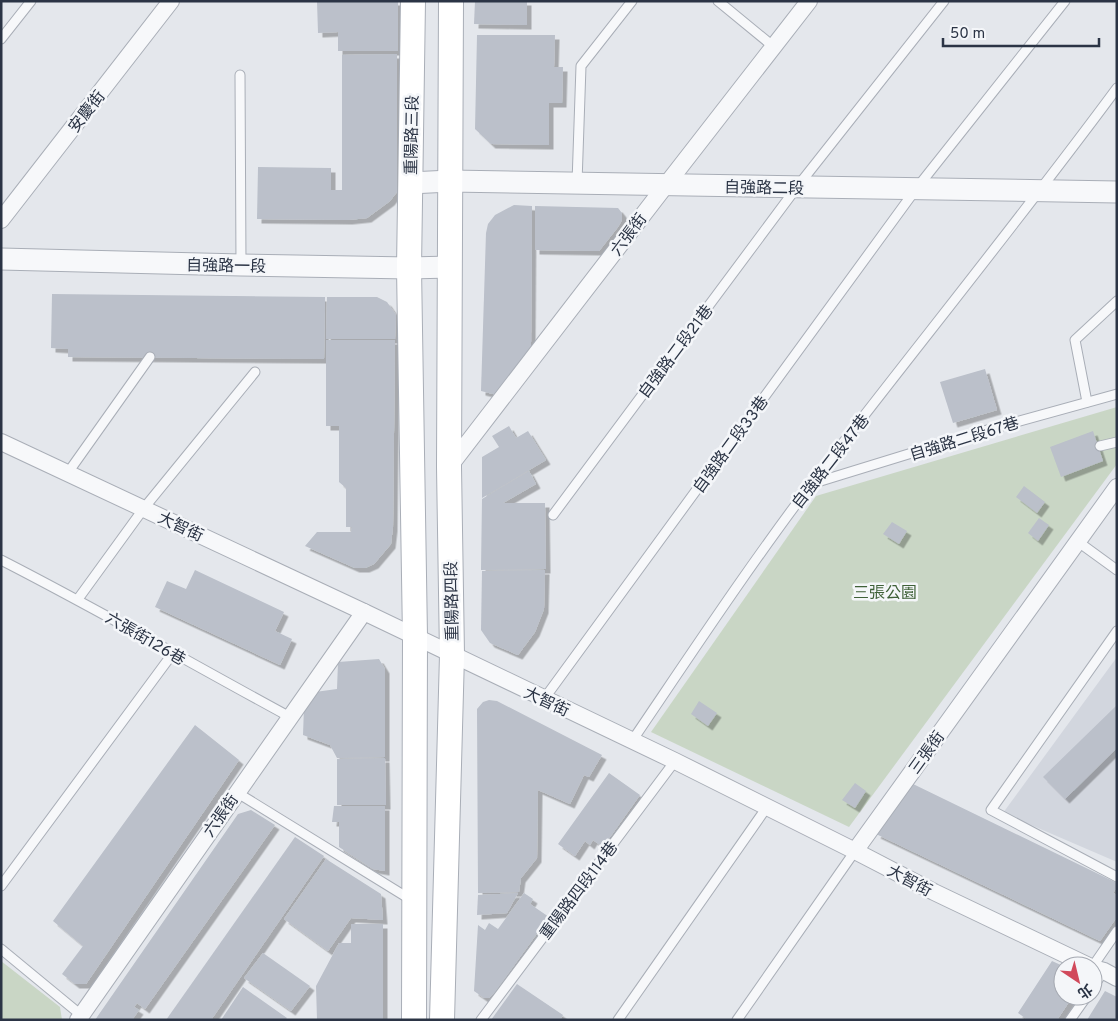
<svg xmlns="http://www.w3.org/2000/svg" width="1118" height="1021" font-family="Overpass,'Noto Sans TC',sans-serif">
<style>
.built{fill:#d2d6de}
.green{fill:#c9d6c5}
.building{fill:#bbc0ca;filter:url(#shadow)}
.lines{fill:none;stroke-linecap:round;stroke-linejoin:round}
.service-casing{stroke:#a9aeb7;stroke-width:11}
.minor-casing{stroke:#a9aeb7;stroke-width:18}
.tertiary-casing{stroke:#a9aeb7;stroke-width:23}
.secondary-casing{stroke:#a9aeb7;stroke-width:26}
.service{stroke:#f7f8fa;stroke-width:9}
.minor{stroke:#f7f8fa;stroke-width:16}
.tertiary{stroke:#f7f8fa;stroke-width:21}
.secondary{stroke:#fff;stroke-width:24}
.labels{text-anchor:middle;stroke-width:5;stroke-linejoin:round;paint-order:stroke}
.street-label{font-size:16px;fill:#2b3445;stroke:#f4f6f9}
.park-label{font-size:16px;fill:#3f6138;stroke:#f4f6f9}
</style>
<defs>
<filter id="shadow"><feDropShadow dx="4.5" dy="4.5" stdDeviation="0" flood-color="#0004"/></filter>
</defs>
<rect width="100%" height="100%" fill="#e4e7ec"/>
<path class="built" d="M1117,657V862L1003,813Z"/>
<g class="green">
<path d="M1117,407V464L849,827L651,732L816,496Z"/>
<path d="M1,961L60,1007L62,1020H1Z"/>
</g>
<g class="building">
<path d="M317,1H398V51H338V32L318,33Z"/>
<path d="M475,1H527V25L474,24Z"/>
<path d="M477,35H555L554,67H563L562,103H549V145L491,144L475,129Z"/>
<path d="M397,54V192L390,201L367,218L348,220L257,219L258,167L331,168V190H342V55Z"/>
<path d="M514,205L532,206L531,346L497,395L481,391L486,233L488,224L495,215Z"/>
<path d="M535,206L618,208L622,213V220L618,227L599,251L535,250Z"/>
<path d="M52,294L325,297L324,359L68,357V349L51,348Z"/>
<path d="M327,297H377L387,302L396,315L395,339H326Z"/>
<path d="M326,340H395L393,527L391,544L374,564L365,568H355L305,546L317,532H351L352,527H346V488L339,482V426H326Z"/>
<path d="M985,369L997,410L953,423L940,382Z"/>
<path d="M509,426L516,438L528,431L546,460L482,498V457L499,447L492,436Z"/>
<path d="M1093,431L1103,461L1061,477L1050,447Z"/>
<path d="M529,471L536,484L503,503H545L546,569L481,570L482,499Z"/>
<path d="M1024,486L1045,502L1037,513L1016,497Z"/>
<path d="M1039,518L1049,525L1038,541L1028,533Z"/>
<path d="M892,522L907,531L899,544L883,534Z"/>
<path d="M195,570L284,612L275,631L292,639L280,665L155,607L167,581L186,589Z"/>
<path d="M545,570L544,609L535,632L518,655L490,643L481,630L482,571Z"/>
<path d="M379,659L385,669V757L337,758L330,745L303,735L304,707L315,692L337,689L338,662Z"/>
<path d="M489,700L497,701L602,755L589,777L584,775L570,804L538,790L537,858L521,878L519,892L478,893L477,709L483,702Z"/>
<path d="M699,701L717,713L708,726L691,714Z"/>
<path d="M1117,705V748L1065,799L1043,777Z"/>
<path d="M195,725L239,760L86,984H75L62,974L83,946L53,921Z"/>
<path d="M385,758L386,805H337V759Z"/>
<path d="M609,773L640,795L603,847L593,840L590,845L585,841L575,856L558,844Z"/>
<path d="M855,783L866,791L855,808L842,800Z"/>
<path d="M911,783L1117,883V887L1113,893L1117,895V917L1100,941L876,834Z"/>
<path d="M334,806H385V871L373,869L339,847V822H332Z"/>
<path d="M251,810L275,825L145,1009L137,1003L134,1007L139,1010L132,1020H95L238,814Z"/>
<path d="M295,837L324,856L211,1020H166Z"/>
<path d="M326,859L381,894L383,920L351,918L328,951L284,919Z"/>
<path d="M518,893L507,913L477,915L478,895Z"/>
<path d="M524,893L533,899L530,904L549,917L494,993L489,998H484L474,991L478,925L485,930L489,923L498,929Z"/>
<path d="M351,924H383V1020H317L316,986L339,943H351Z"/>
<path d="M263,953L310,986L291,1011L244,978Z"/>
<path d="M1052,961L1063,966V996H1073L1057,1020H1028L1018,1013Z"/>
<path d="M517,984L563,1015L560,1020H491Z"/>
<path d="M243,987L287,1018L285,1020H221Z"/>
<path d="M1105,991L1117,997V1020H1087Z"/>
</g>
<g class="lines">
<g class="service-casing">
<g id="service">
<path d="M718,1L774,47"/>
<path d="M1,39L31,1"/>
<path d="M240,75L241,264"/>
<path d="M577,183L581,66L632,1"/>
<path d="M1087,402L1075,340L1117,301"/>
<path d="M1100,446L1117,442"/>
<path d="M67,474L150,357"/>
<path d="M811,484L980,432L1117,394"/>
<path d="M553,515L797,187L944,1"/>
<path d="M1077,541L1117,570"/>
<path d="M1,560C99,610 194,665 290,717"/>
<path d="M78,599L144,508L255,372"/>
<path d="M1117,631L991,810L1117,877"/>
<path d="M544,699L916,189L1065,1"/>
<path d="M632,741C691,654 749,566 812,483C913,351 1018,222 1117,88"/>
<path d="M236,792L413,901"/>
<path d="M1,886L173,653"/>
<path d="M1,949L81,1015"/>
<path d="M1093,966L1117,931"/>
<path d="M1093,987L1104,971"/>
<path d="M481,1020L675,761"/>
<path d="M618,1020L767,807"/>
<path d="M737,1020L855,851"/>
<path d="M1070,1020L1087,996"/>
</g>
</g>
<g class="minor-casing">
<g id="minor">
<path d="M1,220L171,1"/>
<path d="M1,442L364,612L675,761L855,851L934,892L1089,966"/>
<path d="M449,467L666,185L809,1"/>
<path d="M855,851L1117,487"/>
<path d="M1093,968L1104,971L1117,978"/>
<path d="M78,1020L364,612"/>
</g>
</g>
<g class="tertiary-casing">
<g id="tertiary">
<path d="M410,183L450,181L1117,192"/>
<path d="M1,259L241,265L409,268L450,267"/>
</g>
</g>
<g class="secondary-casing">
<g id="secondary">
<path d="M413,1L409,268L415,637L414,1020"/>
<path d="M442,1020L452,655L449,467L451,1"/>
</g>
</g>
<use href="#service" class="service"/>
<use href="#minor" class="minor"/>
<use href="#tertiary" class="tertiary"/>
<use href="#secondary" class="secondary"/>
</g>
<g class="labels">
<g class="street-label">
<text transform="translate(86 111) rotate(-52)" y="6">安慶街</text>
<text transform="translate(411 135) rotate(-89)" y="6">重陽路三段</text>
<text transform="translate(764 187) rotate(1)" y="6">自強路二段</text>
<text transform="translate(628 234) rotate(-53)" y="6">六張街</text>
<text transform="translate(226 265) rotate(1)" y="6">自強路一段</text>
<text transform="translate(675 351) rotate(-53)" y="6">自強路二段21巷</text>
<text transform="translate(964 438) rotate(-17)" y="6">自強路二段67巷</text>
<text transform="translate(730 444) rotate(-54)" y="6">自強路二段33巷</text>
<text transform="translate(830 461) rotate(-52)" y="6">自強路二段47巷</text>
<text transform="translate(181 526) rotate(25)" y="6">大智街</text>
<text transform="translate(451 601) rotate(-91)" y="6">重陽路四段</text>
<text transform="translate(146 638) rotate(30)" y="6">六張街126巷</text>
<text transform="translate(547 701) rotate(25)" y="6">大智街</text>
<text transform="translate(926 752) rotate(-54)" y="6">三張街</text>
<text transform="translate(220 815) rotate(-55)" y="6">六張街</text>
<text transform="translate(910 880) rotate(28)" y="6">大智街</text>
<text transform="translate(578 890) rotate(-53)" y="6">重陽路四段114巷</text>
</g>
<g class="park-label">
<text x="885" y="598">三張公園</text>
</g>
</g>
<rect width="1118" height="1021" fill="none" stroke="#2b3445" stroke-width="5"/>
<g transform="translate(1078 981) rotate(145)"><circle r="24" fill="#f4f6f9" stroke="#a4a8b1"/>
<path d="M0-4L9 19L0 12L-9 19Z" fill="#d1495b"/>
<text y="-8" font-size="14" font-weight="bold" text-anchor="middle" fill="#2b3445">北</text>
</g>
<path d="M943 38v8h156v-8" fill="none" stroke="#2b3445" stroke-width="2.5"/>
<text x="950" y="38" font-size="15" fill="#2b3445" stroke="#f4f6f9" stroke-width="4" paint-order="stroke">50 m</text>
</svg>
